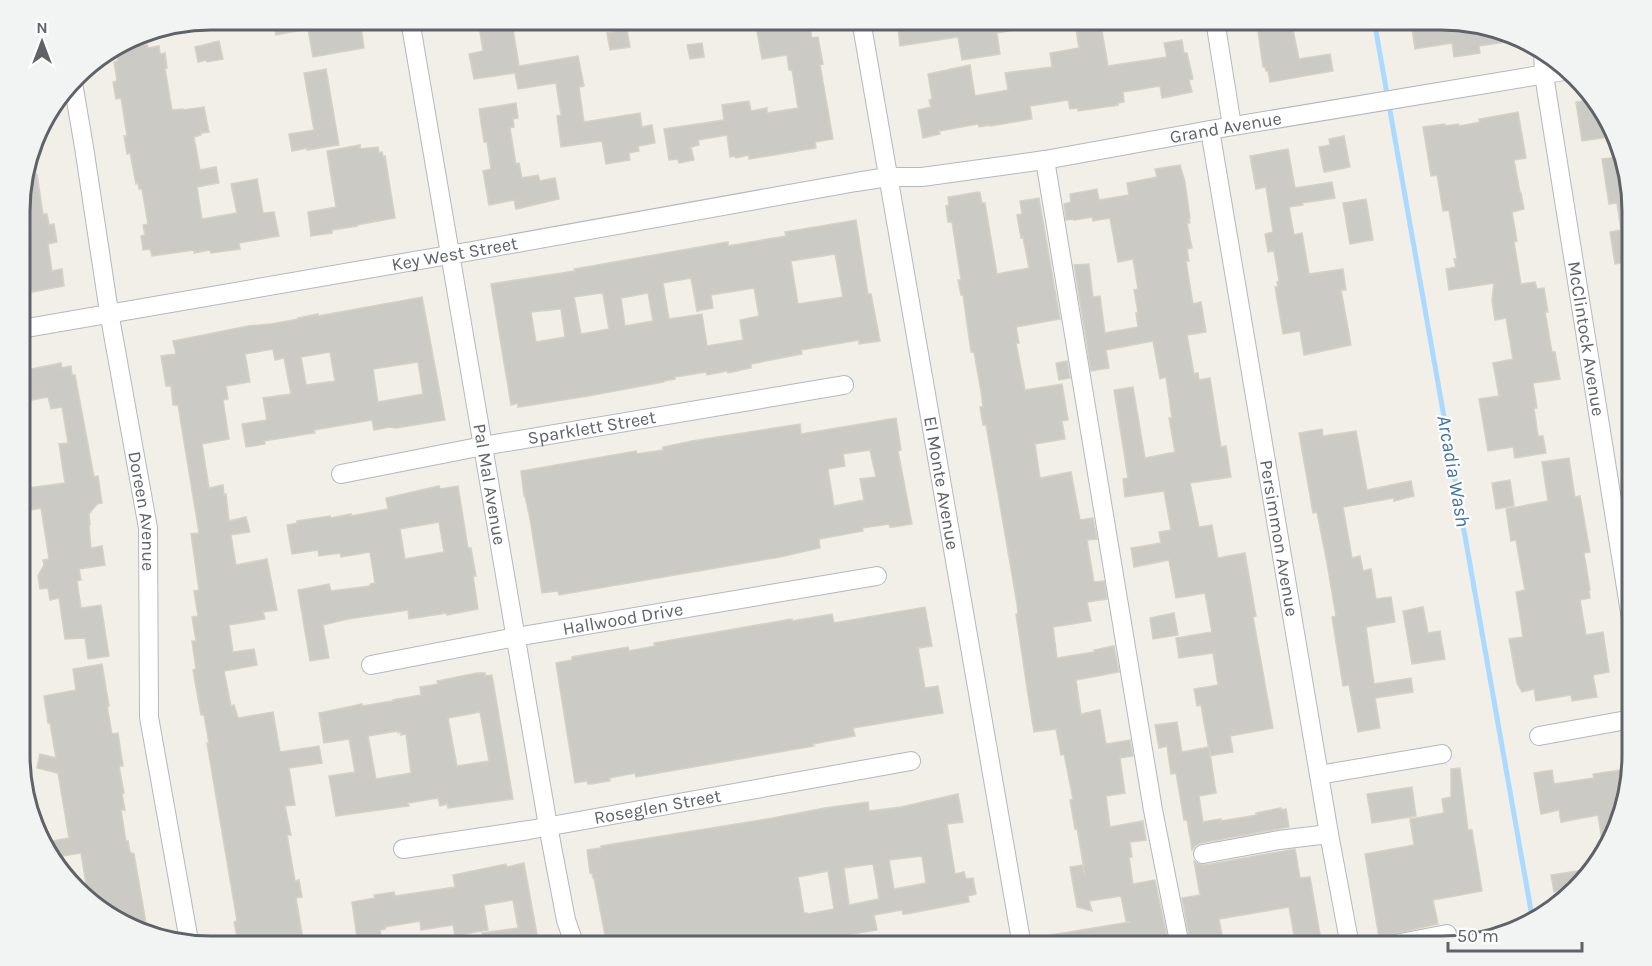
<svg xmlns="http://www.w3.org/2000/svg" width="1652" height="966" font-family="Karla,sans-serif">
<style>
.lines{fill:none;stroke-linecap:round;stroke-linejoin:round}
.stream{stroke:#aadaff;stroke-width:5}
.building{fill:#cccac5;stroke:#d6d1c6;stroke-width:1.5;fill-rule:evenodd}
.minor-casing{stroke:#b5b8bc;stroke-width:20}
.minor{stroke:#fff;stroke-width:18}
.labels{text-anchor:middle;stroke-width:4.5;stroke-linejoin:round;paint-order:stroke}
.street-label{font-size:18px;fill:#5f6368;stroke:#fff}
.water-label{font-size:20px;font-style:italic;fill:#4174aa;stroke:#fff}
.rim{fill:none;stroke:#5f6368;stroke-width:3}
</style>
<rect width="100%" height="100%" fill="#f1efe8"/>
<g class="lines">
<path class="stream" d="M1374,20L1533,922"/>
</g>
<g class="building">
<path d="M273,20H318V24L335,21V20H360L364,48L313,57L308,29L276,35Z"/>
<path d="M478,20H508L509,23H512L519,66L578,56L584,86L579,87L584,122L640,113L642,127L652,125L655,143L638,146L639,151L629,153L630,160L606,164L602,141L561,147L557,116L561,115L556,83L518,89L515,73L474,79L469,54L483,51Z"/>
<path d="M897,20H1030L1031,27L997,33L1000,54L962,60L958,37L900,46Z"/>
<path d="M1091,20H1100L1108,66L1167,57L1164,43L1182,40L1184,53H1187L1193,79L1189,80L1192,92L1162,98L1160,86L1123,92L1124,102L1118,103V105L1078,111V108L1070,109L1068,100L1030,106L1032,119L990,126V125L979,127L978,124L939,131L940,134L923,138L918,110L931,107L929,100L932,99L928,74L970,65L975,96L1008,90L1005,73L1052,67L1050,53L1079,48L1075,22Z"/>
<path d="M1267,20H1291L1299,59L1330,54L1333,71L1270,82L1268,71H1266L1265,67H1263L1257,24L1267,22Z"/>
<path d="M1421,20H1441L1518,40L1479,46L1480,53L1454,57L1452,43L1415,49L1411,21Z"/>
<path d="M809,22L812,38L818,37L823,64L820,65L833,139L815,142L816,148L749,159V155L736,158L734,156L730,157L727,135L698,140L699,145L691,147L694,160L679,163L678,159L669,160L664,129L724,120L722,105L749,101L751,111L767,108V113L798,108L792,70H789L787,55L762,59L757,31Z"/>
<path d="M627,30L630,47L610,50L607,33Z"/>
<path d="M219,41L223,59L207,62L206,60L198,62L195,47Z"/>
<path d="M702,43L704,57L690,59L687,45Z"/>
<path d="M147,44L148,48L159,46L160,54L165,53L167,68H165L172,110L183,109V110L204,107L209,132L201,133V135L194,137L200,170L216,167L219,183L197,187L202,219L237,213L231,184L257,179L263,213L274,212L279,236L239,243L240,249L211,253L210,250L194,253V250L152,256L150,249L143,250L141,236L145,235L143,225L148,224L142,189H139L138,183L136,184L130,153L127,154L124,136H127L121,98L116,99L113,82L117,81L114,62L118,61L116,49Z"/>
<path d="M326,69L339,145L307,150V148L292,151L289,134L314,130L304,73Z"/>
<path d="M1594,99L1600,105L1605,119L1608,137L1582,141L1576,102Z"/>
<path d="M516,103L518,118L513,119L514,127L510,128L516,164L519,163L522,178L538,175L540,181L555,178L559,199L516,209L514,200L489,205L483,171L491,169L487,142H484L479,109Z"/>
<path d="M1518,112L1526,158L1514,160L1520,193H1521L1524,209L1512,212L1517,241L1514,242L1521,284L1535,282L1537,289L1544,288L1548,312H1545L1552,352H1555L1560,379L1533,383L1537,408H1534L1538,436H1543L1546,453L1515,458L1513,447L1488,451L1479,399L1499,396L1493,363L1513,359L1506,318L1495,320L1492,300L1494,283L1449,290L1446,269L1456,267L1454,259H1457L1449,210L1443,211L1437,175L1431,176L1423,127L1445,124V126L1458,124L1460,126L1480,122L1479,119Z"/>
<path d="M1344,136L1350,167L1324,172L1319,147L1330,145L1329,139Z"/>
<path d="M360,145V149L378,147L379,153L382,152L383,157L385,156L395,218L357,225V226L332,230V233L311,236L308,212L336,207L327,151Z"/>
<path d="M1288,149L1295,188L1332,182L1335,198L1302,203L1303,205L1289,207L1294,235L1302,233L1309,274L1343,269L1346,290H1341L1351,345L1304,355L1300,331L1283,334L1275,287H1278L1277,282L1279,281L1274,251L1268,252L1265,234L1273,232L1266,187L1256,189L1250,156Z"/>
<path d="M1618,157L1632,198V261L1615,264L1610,232L1621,230L1617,203L1609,204L1602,159Z"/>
<path d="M1180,165L1185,182L1190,218H1189L1190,223H1187L1192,248L1187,249L1189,261H1186L1193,304L1201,302L1206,332L1187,335L1194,374L1198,373L1199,380L1210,378L1221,447L1226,446L1231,477L1190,483L1199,527L1212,525L1218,558L1245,553L1256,616L1253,617L1273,728L1230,736L1233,752L1210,756L1201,705L1197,706L1194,689L1218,685L1213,653L1179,658L1176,638L1212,632L1205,593L1176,598L1169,560L1134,567L1131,548L1161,543L1159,532L1171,530L1164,491L1125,497L1123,479L1128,478L1114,390L1133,387L1145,458L1175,452L1169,418H1172L1166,377L1160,379L1153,341L1106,350L1109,368L1091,371L1074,265L1089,264L1093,297L1100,296L1105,333L1138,327L1136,313L1138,312L1134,290L1138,289L1133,259L1118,262L1110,218L1093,221L1092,217L1074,220V219L1066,220L1064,204L1071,202L1070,194L1097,189L1099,200L1129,195L1127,183L1157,177L1155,169Z"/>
<path d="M37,174L43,214H47L49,225L54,224L57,242L48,244L52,271L62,269L64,286L32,292L30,280L23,281L21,271V187L24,176Z"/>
<path d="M978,192L980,193L982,203H985L997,274L1029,268L1023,237L1021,238L1017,215L1022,214L1020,201L1039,198L1060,319L1016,327L1019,343H1016L1025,390L1062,384L1068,420L1062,421L1065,439L1035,444L1040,478L1071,472L1080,520L1093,518L1097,539L1087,540L1094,582L1104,581L1107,599L1087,602L1091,621L1053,627L1057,658L1094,652V650L1114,646L1119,672L1076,680L1081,714L1100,710L1106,744L1130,740L1133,756L1120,758L1125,793L1106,796L1110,827L1143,821L1146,840L1130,842L1132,857H1129L1133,884L1155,880L1169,946H1033L1032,938L1130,922L1126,921L1121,896L1089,901L1092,911L1077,907L1070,867L1082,865L1085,875L1077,828L1075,829L1070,800L1073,799L1064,754L1061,755L1056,729L1034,732L1027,688L1016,614H1018L1017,604L1009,557L986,425H983L980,407H983L981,391L974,352H971L963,295H961L958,280H961L952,222H948L946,206L949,205L948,197Z"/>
<path d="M1366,199L1373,240L1350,244L1343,203Z"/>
<path d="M856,220L868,294H871L880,341L859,344V340L801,350L802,354L751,364V368L728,373L727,371L707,375L706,372L675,377V379L664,381V382L588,396L518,407V403L511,405L491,284L575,271L574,269L728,242V246L768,239L786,236L785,232ZM835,254L843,297L798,304L791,261ZM691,278L697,311L713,308L711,295L754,288L759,316L740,320L743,340L707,346L702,314L669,319L663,283ZM601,293L603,294L609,329L581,334L574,297ZM648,293L653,321L625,326L621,298ZM561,309L565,337L536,342L531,312Z"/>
<path d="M422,297L445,420L396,428L389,427L374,430L372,420L314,430L315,433H313L264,441L265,444L246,447L242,424L267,420L263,398L291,394L284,358L275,360L273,349L245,354L250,382L226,386L228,399L223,400L229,439L202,444L209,488L223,485L224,495L226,494L229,521L246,517L250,532L231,535L236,565L267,559L277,610L263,612L265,619L229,625L233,652L254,649L257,665L224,671L231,706L234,705L238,718L273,712L280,752L319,746L322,763L289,768L295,805L285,806L291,835H287L295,881L299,880L302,897L296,898L303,939H300L301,946H239L234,922L237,921L207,743H209L204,715H201L193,670L196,669L192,641H196L192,617L198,616L194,591L199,590L191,534L199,533L178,405H173L171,386H166L161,356L176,354L173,341L248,326L271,324L299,319L298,318L318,314V316ZM330,352L335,381L306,385L301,357ZM418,362L423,394L378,402L373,369Z"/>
<path d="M1067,361L1070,378L1059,380L1056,363Z"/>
<path d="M61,363L62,368L71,366L72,375H75L94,477L98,476L102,503L97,504L89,514L90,524L89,526L91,548L102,546L105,565L79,569L81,580L77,581L81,608L101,605L109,656L88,659L85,638L65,639L59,598L50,600L48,588L40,589L38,576L44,565L43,560L49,559L41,508L21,512V489L65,483L59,444L68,443L62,407L51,409L48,397L21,402V371Z"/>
<path d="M896,418L901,450L898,451L912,524L893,527H890L889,524L862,528L863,531L819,539L820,548L780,557L559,595L558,591L542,593L530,519L525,496H524L521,471L636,451L637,454L663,450V447L692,441L800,424L801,434ZM870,450L876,477L860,479L864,500L834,506L828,469L845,466L843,454Z"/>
<path d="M1322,429L1323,436L1356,431L1367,490L1411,481L1414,496L1394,501V498L1343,507L1352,558L1360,556L1363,571L1371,569L1376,599L1391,597L1395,622L1366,627L1374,684L1411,678L1413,692L1375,698L1380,728L1358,732L1349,685L1343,686L1332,617L1336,616L1327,563L1317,512L1313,513L1299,433Z"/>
<path d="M1569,458L1575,497L1580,496L1590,552L1584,553L1590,590L1589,591L1590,598L1580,600L1586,635L1603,632L1609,672L1593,675L1597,697L1572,701L1571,695L1536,701L1534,689L1522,692L1517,683L1509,639L1523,637L1516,592L1525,590L1516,540L1511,541L1506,509L1548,501L1542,462Z"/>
<path d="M1510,480L1514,506L1496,509L1492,483Z"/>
<path d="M439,486L440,489L458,486L468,548H471L476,576H473L478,609L447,615V613L409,619L408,610L348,619L323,625L329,658L310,661L298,590L329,584L331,591L370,586V584L375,583L370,552L341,557L340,553L319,556L318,550L292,554L287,525L297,523V521L330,516L331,518L351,514V516L388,509L386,498ZM439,522L444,552L405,559L400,529Z"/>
<path d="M925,607L932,646L918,648L925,688L938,686L943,713L853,728L855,736L813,744L814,746L636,777L635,773L609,778L610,781L591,784H588L587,781L575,783L556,663L572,660V657L628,647L629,651L655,646L654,643L792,619V621L832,614L834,623Z"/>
<path d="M1423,607L1428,633L1440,631L1445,659L1412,664L1403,611Z"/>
<path d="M1174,613L1178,635L1153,639L1150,618Z"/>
<path d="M102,664L109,706H107L112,734L118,733L123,766H119L124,793L122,794L125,810H121L126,841H128L130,852L134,854L147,929L115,921L88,896L81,853L57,857L56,855L50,856L47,842L69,838L58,773L37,768L40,754L56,758L50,723H48L44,696L76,690L73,669Z"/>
<path d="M477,673H485V676L492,675L513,799L448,808L447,804L440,806L438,798L408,803L409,806L336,816L329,776L355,772L349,739L324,743L319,713L362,704V706L393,701V700L421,695L420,687L438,684L437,681ZM480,712L489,761L457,766L448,718ZM398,731V733L401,732V735L406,734L411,773L376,779L368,736Z"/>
<path d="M1177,722L1182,752L1209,747L1216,793L1199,796L1203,822L1221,819V821L1257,815L1256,813L1281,808V810L1286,809L1289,827L1201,843L1195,846L1192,850L1187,820H1184L1176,773L1171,774L1167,746L1159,748L1155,725Z"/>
<path d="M1460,768L1468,830H1472L1482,891L1433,900L1438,924L1379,937L1365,854L1414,845L1410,819L1444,813L1442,799L1451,797V769Z"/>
<path d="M1627,769L1629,778L1607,851L1604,853L1598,815L1561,822L1559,810L1541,814L1534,773L1552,770L1554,784L1594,778L1593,774Z"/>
<path d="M1412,787L1416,816L1372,823L1367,794Z"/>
<path d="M958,794L963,822L947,824L955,874L964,872L966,879L973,878L976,894L968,896L969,902L906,914H903L902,910L874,915L877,930L819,940L818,936L787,942V946H607L594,878H593L592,873H590L587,850L601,848V846L773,818L825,808L868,802L869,811L901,807ZM922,856L926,883L894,889L889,860ZM873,864L879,899L849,905L844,868ZM828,871L834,909L808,914L807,913H804L798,877Z"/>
<path d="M1295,849L1300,878L1310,877L1322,946H1296L1289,907L1219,919L1224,946H1191L1182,898L1200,895L1194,861L1199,864L1205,865Z"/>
<path d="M524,863L538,940L503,946H484L482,933L518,928L513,900L484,905L488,930L455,936L453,925L421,930L420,921L385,927V929L380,930L381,935L357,938L352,902L375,898L374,895L394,892L395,896L455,887L453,875L506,864L507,867Z"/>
<path d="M1589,869L1567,890L1554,892L1551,875Z"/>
</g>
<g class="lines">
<g class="minor-casing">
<g id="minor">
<path id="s1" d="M410,20L548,826L566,920L575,946"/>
<path id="s2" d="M861,20L1022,946"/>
<path d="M1215,20L1232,126"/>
<path id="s3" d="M1543,51L1544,74L1547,94L1632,625"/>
<path id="s4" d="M73,83L84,147L109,312L148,528L149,717L189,941"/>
<path id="s5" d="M1210,130L1329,834L1350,946"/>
<path d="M1045,160L1153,810L1180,946"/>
<path id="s6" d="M21,329L472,251L856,182L888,177H922L1045,160L1210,130L1564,71"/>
<path id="s7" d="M341,474L483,446L844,385"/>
<path id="s8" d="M371,665L516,637L877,576"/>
<path d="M1539,736L1632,719"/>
<path d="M1319,775L1442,754"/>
<path id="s9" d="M403,849L529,830L911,761"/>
<path d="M1203,854L1279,840L1329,834"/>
<path d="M1385,946L1447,934"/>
</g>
</g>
<use href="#minor" class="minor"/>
</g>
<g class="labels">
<g class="street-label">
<text dy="6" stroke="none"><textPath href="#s6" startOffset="1222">Grand Avenue</textPath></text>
<text dy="6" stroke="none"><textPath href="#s6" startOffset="440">Key West Street</textPath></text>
<text dy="6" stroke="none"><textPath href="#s3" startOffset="291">McClintock Avenue</textPath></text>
<text dy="6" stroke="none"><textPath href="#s7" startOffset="255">Sparklett Street</textPath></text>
<text dy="6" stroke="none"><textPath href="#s2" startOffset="470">El Monte Avenue</textPath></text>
<text dy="6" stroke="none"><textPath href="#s1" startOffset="471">Pal Mal Avenue</textPath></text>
<text dy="6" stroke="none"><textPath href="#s4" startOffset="434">Doreen Avenue</textPath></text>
<text dy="6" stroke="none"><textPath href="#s5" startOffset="414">Persimmon Avenue</textPath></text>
<text dy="6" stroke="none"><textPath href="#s8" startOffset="256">Hallwood Drive</textPath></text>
<text dy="6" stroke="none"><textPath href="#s9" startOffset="258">Roseglen Street</textPath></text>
</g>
<g class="water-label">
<text transform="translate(1454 471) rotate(80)" y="7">Arcadia Wash</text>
</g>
</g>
<path d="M0 0H1652V966H0ZM211 30H1441A181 181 0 0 1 1622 211V755A181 181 0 0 1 1441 936H211A181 181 0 0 1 30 755V211A181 181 0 0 1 211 30Z" fill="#f2f3f3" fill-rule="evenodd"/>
<path class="rim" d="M211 30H1441A181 181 0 0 1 1622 211V755A181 181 0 0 1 1441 936H211A181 181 0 0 1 30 755V211A181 181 0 0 1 211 30Z"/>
<g transform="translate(42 42)" stroke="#ffffff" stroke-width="4.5" paint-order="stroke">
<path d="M0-4.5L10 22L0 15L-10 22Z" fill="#5f6368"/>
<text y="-9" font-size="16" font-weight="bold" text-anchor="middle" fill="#5f6368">N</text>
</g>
<path d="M1448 942v9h134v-9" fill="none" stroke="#5f6368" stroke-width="3"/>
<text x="1457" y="942" font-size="18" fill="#5f6368" stroke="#ffffff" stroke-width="4.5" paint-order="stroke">50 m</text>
</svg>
